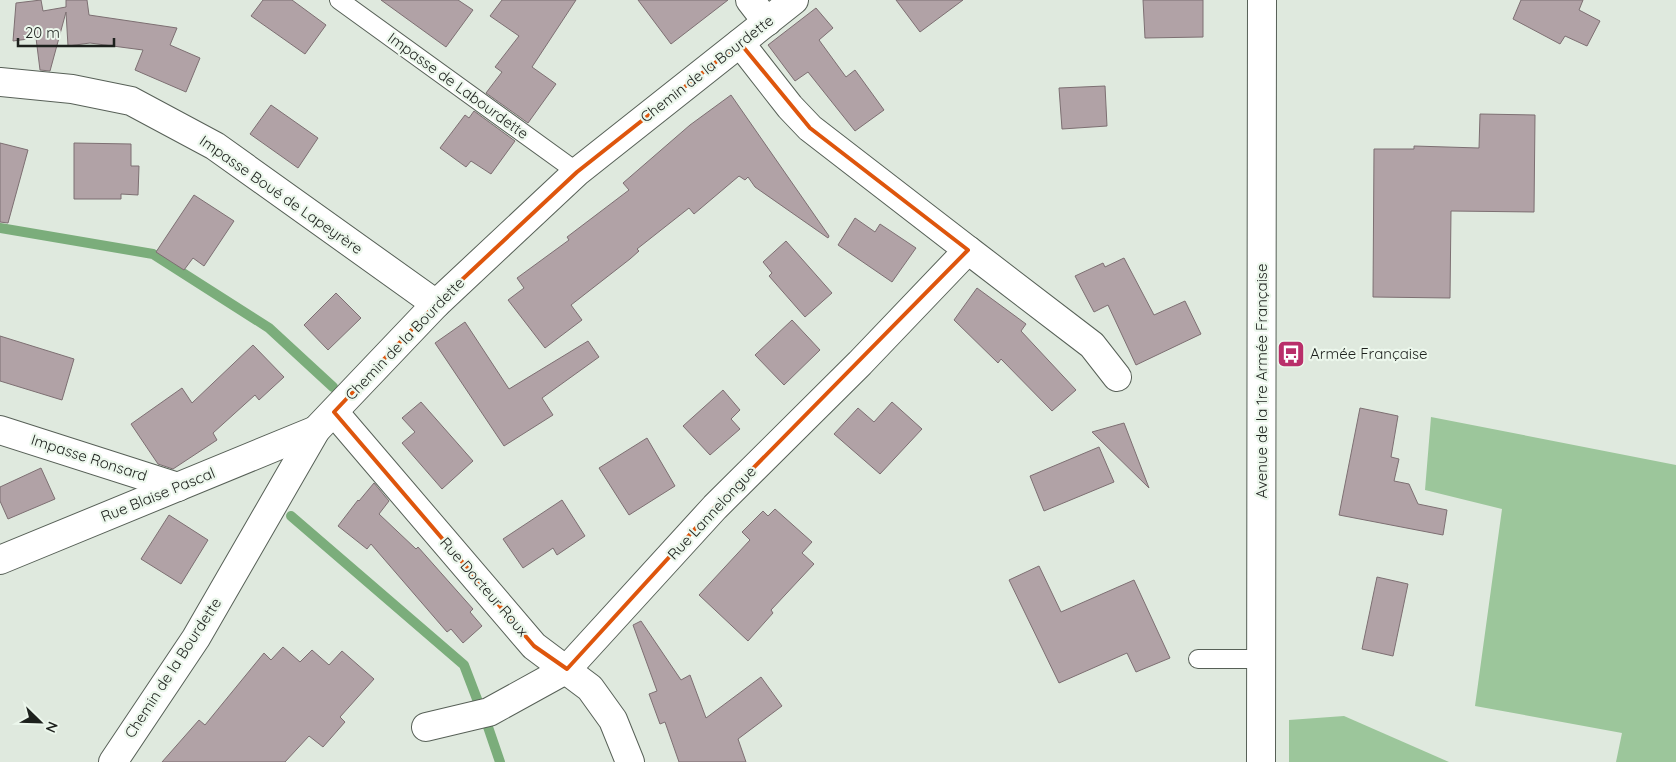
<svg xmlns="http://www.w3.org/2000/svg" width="1676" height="762" font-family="Quicksand,sans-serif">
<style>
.green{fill:#9cc69b}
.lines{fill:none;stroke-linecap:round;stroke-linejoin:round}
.stream{stroke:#7bad7b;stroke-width:10}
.building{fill:#b1a2a6;stroke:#7d6f72}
.lane-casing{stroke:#576057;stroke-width:20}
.street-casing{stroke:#576057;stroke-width:30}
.secondary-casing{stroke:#576057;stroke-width:30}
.lane{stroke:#fff;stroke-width:18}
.street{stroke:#fff;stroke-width:28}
.secondary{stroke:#fff;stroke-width:28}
.marked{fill:none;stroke:#de560d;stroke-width:4;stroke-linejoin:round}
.labels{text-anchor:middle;stroke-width:4.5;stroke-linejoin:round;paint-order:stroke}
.street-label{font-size:15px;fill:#1d211d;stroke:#ecf7ec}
.poi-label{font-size:15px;fill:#1d211d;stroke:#ecf7ec;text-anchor:start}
</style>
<rect width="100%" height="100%" fill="#dfe9de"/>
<g class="green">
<path d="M1431,417L1676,465V762H1616L1622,733L1475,706L1502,509L1425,490Z"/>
<path d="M1344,716L1449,762H1289V720Z"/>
</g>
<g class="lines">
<g class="stream">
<path d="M0,228L153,254L269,328L333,387"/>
<path d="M291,516L464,665L480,707"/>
<path d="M487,724L500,762"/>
</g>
</g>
<g class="building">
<path d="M41,0L43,11L66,7V0H87L89,15L177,28L170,45L200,58L186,92L135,70L143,50L90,43L68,46L66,12L50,71L40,70L36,38L13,41L16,3Z"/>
<path d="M263,0H292L326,25L305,54L251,16Z"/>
<path d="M381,0H458L473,10L446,47Z"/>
<path d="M502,0H576L532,67L556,84L528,123L486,93L502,72L495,67L519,36L490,16Z"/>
<path d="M638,0H728L671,44Z"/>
<path d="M896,0H963L920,32Z"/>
<path d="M1143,0H1203V37L1145,38Z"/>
<path d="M1521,0H1583L1579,10L1600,21L1587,46L1565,36L1560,44L1513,19Z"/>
<path d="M816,8L833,28L819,40L846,77L855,70L884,110L855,131L808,72L795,81L768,45Z"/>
<path d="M1105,86L1107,126L1062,129L1059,88Z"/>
<path d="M731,95L829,236L828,238L755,187L748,177L745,180L739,176L694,214L689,208L637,249L639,251L630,259L571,305L582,320L545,348L508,300L524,288L517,278L569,240L567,237L629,190L623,183L690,125Z"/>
<path d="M271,105L318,138L298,168L250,134Z"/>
<path d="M474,111L515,141L491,174L471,161L466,167L440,148L465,115L469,118Z"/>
<path d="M1480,114L1535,115L1534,212L1451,211L1450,298L1373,297L1374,149H1414V146L1479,148Z"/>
<path d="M0,143L28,150L8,223L0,222Z"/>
<path d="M74,143L131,144V166H139L138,195L121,194V199H74Z"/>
<path d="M194,195L234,221L204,266L193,258L184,270L156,252Z"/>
<path d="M855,218L875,232L880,224L916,248L892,282L838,245Z"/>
<path d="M786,241L832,293L805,317L769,276L772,273L763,262Z"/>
<path d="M1124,258L1154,315L1185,301L1201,334L1136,365L1108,305L1094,312L1075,276L1103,263L1105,267Z"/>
<path d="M977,288L1026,324L1021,331L1076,390L1052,411L1001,359L998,363L954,320Z"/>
<path d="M336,293L361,318L328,350L304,325Z"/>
<path d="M792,320L820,350L784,385L755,355Z"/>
<path d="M465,322L509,389L588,341L599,357L542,398L553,415L504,446L435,343Z"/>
<path d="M0,336L74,359L62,400L0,381Z"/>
<path d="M253,345L284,377L259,400L255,395L213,433L217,440L173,469L158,464L131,424L182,388L192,403Z"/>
<path d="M723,390L740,410L731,419L740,429L710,455L683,426Z"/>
<path d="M421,402L473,461L442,489L402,443L415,432L402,418Z"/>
<path d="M892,402L922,429L880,474L834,434L858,408L874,422Z"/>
<path d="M1360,408L1398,416L1391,457L1399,459L1394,481L1409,484L1418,504L1447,510L1443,535L1339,515Z"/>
<path d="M1124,423L1149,488L1092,432Z"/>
<path d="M647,438L675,486L629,515L599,468Z"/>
<path d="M1099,447L1114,482L1044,511L1030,476Z"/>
<path d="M41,468L55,499L8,519L0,501V487Z"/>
<path d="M374,483L389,501L379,514L416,549L418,547L473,609L470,612L482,626L463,643L451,629L447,632L371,544L367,549L338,526L358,500L359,501Z"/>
<path d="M562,500L585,536L557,555L553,548L523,568L503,539Z"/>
<path d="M775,509L812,542L802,553L814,564L771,610L773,613L748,641L699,595L750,540L742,532L763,511L768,516Z"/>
<path d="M169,515L208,540L181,584L141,559Z"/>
<path d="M1039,566L1061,612L1134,580L1170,658L1136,672L1127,653L1059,683L1009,580Z"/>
<path d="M1377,577L1408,584L1393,656L1362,649Z"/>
<path d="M641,621L681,680L690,675L706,718L761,677L782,706L738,739L746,762H679L665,722L660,724L649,694L657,691L633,625Z"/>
<path d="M283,647L300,662L312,650L329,665L342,651L374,679L340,717L345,722L323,747L309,736L285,762H162L199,720L205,725L264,653L271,660Z"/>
</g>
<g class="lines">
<g class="lane-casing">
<g id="lane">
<path d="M339,0L577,172"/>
<path d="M1198,659H1261"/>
</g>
</g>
<g class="street-casing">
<g id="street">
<path d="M750,0L767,22"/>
<path d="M0,82L72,89L131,101L215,146L436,304"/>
<path d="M968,250L1092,345L1117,377"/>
<path d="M334,412L534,646L590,688L613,720L630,762"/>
<path d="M0,430L178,487"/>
<path d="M0,560L316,430"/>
<path d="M426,727L489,712L567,669L715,507L860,363L968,250L810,128L790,107L740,43"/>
<path d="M113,762L196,638L316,430L436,304L577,172L794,0"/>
</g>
</g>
<g class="secondary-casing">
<path id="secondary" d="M1261,762L1262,0"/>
</g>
<use href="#lane" class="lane"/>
<use href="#street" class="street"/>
<use href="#secondary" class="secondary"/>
</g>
<path class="marked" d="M740,43L810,128L968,250L715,507L567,669L534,646L334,412L436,304L577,172Z"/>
<defs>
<g id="bus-square" transform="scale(1.4375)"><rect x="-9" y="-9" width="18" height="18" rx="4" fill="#b92f6a" stroke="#ecf7ec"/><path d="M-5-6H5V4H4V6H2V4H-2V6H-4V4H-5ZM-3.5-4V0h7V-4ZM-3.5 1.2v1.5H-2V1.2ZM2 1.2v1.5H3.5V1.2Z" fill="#fff"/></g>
</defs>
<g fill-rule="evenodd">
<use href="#bus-square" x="1291" y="354"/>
</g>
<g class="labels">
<g class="street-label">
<text transform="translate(707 69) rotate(-38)" y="5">Chemin de la Bourdette</text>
<text transform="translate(458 86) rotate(36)" y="5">Impasse de Labourdette</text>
<text transform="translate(281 195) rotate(35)" y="5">Impasse Boué de Lapeyrère</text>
<text transform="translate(405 339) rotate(-46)" y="5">Chemin de la Bourdette</text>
<text transform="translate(1262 381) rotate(-90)" y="5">Avenue de la 1re Armée Française</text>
<text transform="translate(89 458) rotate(18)" y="5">Impasse Ronsard</text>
<text transform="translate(158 495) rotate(-22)" y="5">Rue Blaise Pascal</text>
<text transform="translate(712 513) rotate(-47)" y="5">Rue Lannelongue</text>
<text transform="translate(484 587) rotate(49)" y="5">Rue Docteur Roux</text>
<text transform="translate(173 668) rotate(-57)" y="5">Chemin de la Bourdette</text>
</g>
<g class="poi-label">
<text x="1310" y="359">Armée Française</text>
</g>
</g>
<g transform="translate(40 722) rotate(113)" stroke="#ecf7ec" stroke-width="4" paint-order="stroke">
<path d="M0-4L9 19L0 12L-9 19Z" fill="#1d211d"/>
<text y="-8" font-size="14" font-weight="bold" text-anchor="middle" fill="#1d211d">N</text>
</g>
<path d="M18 38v8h96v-8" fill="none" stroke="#1d211d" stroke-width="2.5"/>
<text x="25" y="38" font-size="15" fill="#1d211d" stroke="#ecf7ec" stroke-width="4" paint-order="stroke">20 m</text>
</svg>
